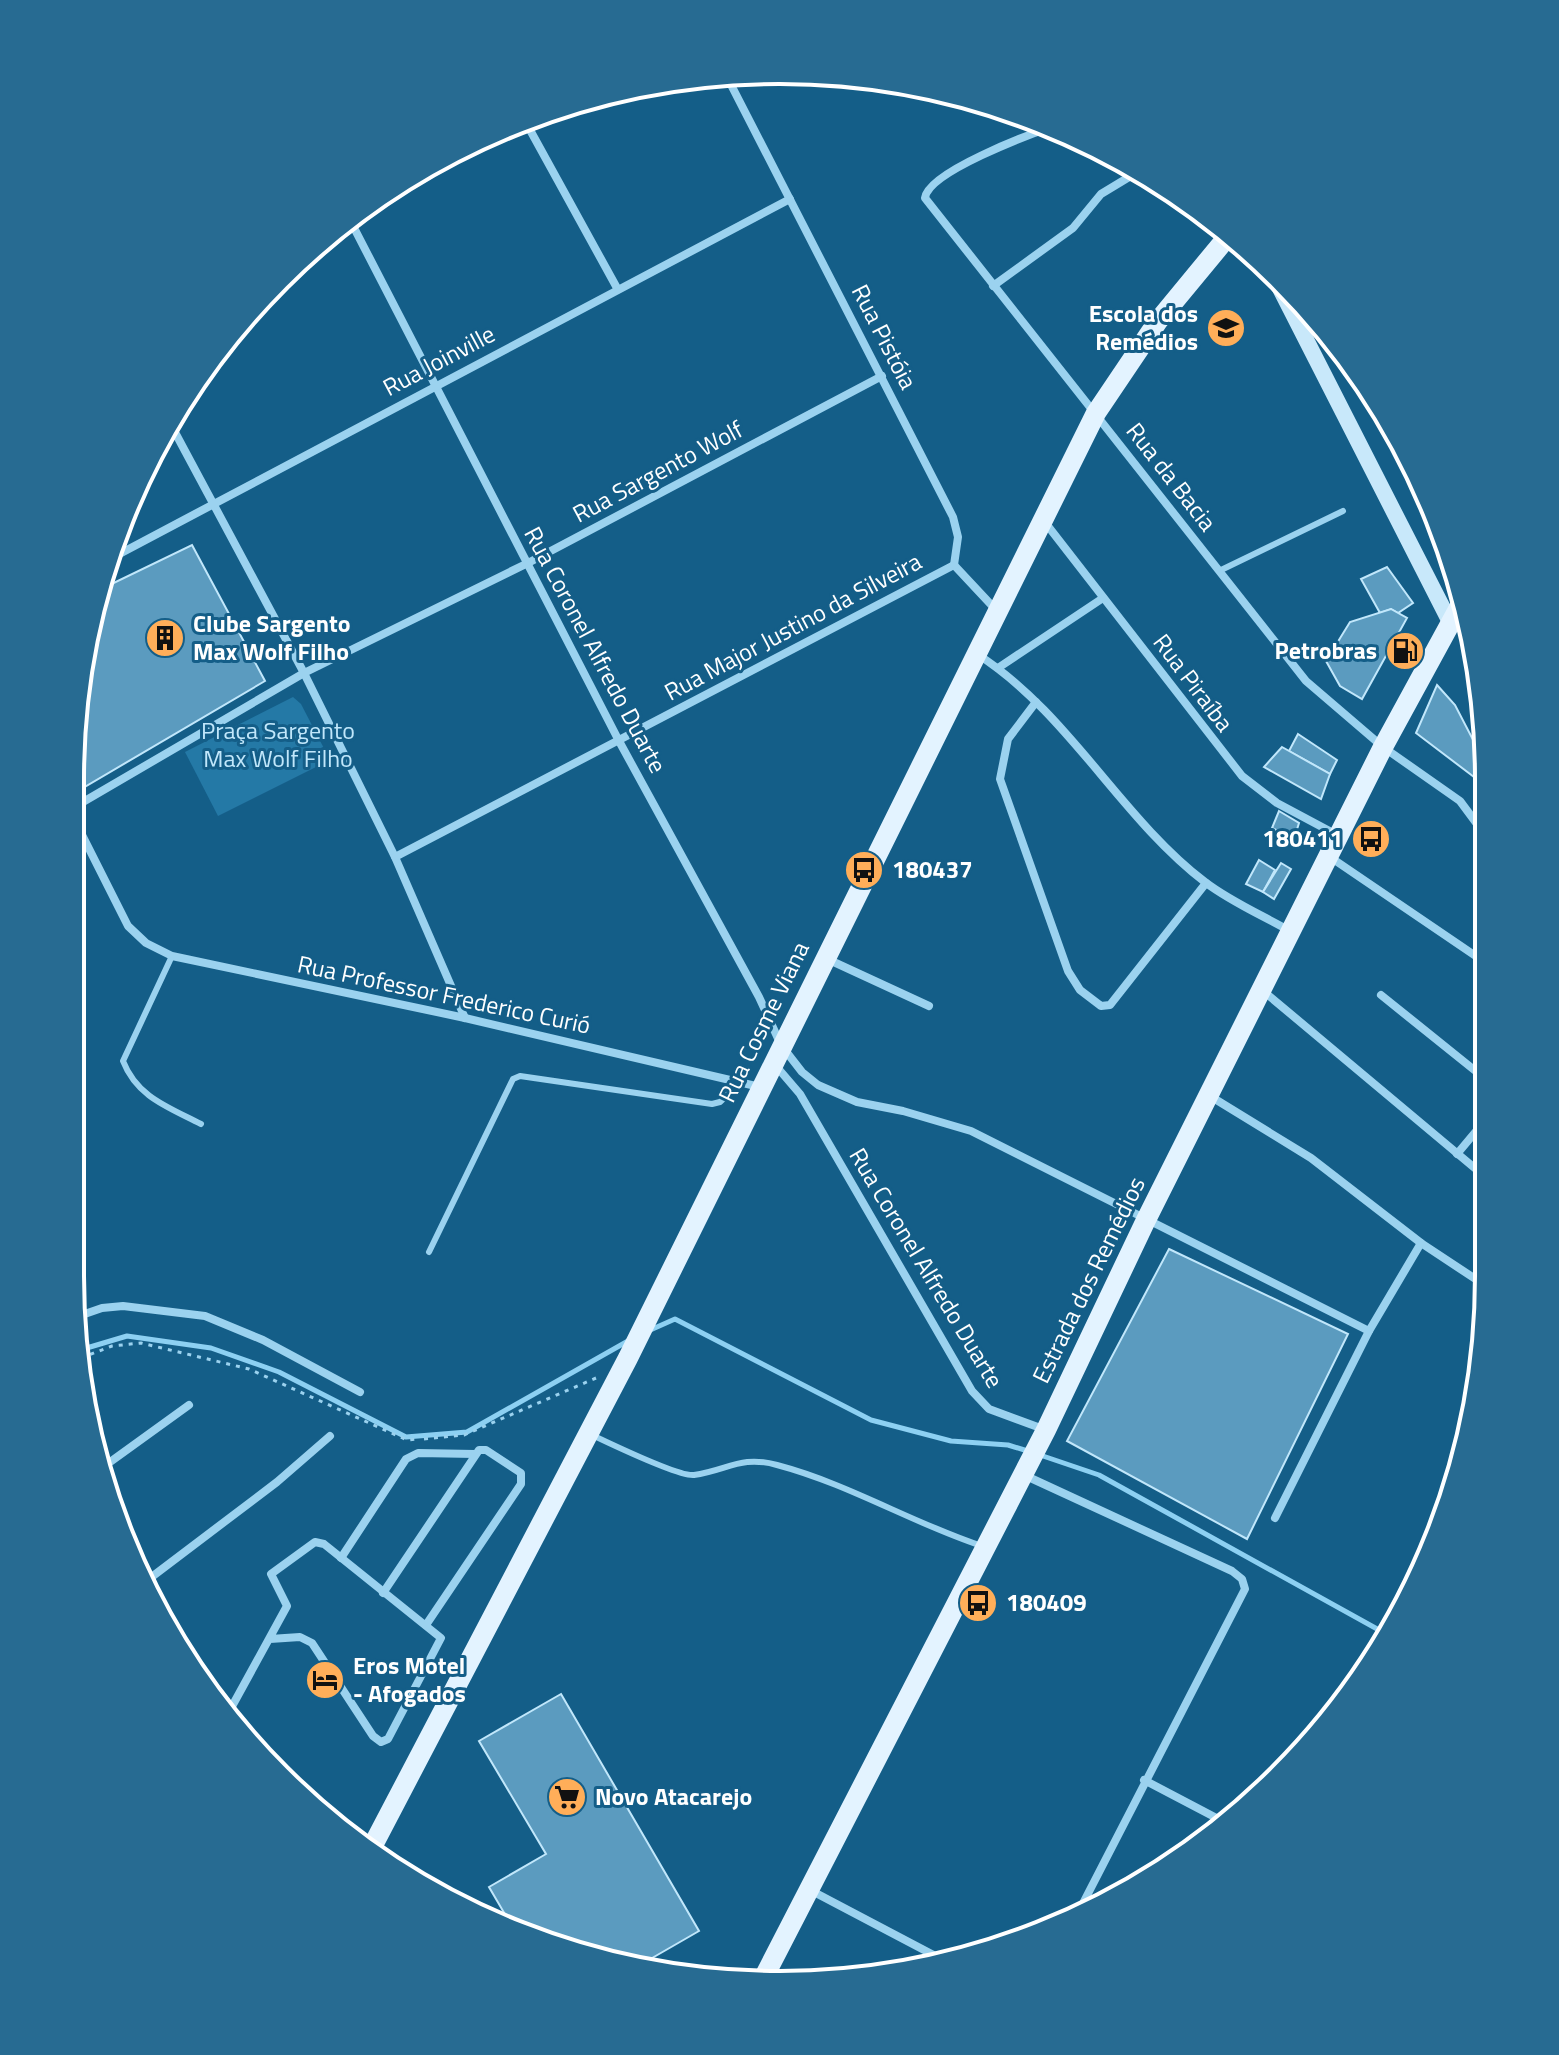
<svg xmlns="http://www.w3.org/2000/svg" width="1559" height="2055" font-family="'Titillium Web',sans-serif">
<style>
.green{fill:#2479a6}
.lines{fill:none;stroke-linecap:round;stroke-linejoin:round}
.stream{stroke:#8dd0f2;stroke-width:5}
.building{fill:#5b9bbf;stroke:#c1e7fb;stroke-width:2}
.path{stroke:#9bd2ef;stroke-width:3;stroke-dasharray:4 6;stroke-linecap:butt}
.lane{stroke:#9bd2ef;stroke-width:6}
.street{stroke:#9bd2ef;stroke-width:8}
.secondary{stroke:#c8e8fa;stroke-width:16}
.primary{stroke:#e3f3ff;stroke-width:20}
.labels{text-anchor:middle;stroke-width:6;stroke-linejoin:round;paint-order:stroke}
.poi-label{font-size:24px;font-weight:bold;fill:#fff;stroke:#145e88;text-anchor:start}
.street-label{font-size:24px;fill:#fff;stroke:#145e88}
.park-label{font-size:24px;fill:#c1e7fb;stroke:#145e88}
.rim{fill:none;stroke:#fff;stroke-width:4}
</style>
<rect width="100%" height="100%" fill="#145e88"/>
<path class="green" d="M293,697L301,704L330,760L218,816L185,752Z"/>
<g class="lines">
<g class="stream">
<path d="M648,1331L675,1319L871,1420L951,1441L1008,1445L1031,1452"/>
<path d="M80,1350L127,1336L211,1348L279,1372L406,1437L467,1432L628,1341"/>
<path d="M1040,1455L1099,1475L1388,1635"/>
</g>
</g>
<g class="building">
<path d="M192,545L265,681L71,795V734L95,592Z"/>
<path d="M1387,567L1413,603L1398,613L1391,609L1380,613L1361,579Z"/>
<path d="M1391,609L1407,618L1362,699L1340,686L1326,661L1350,622Z"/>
<path d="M1475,658L1483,687V694L1467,665Z"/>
<path d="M1437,685L1455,705L1483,759L1474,777L1416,733Z"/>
<path d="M1298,734L1337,760L1330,774L1289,751Z"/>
<path d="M1282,747L1330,774L1321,799L1264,767Z"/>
<path d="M1279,811L1299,823L1294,839L1272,828Z"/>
<path d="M1259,860L1275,870L1263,892L1246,884Z"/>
<path d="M1281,863L1291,869L1274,899L1263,892Z"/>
<path d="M1169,1249L1348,1334L1247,1539L1067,1441Z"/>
<path d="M561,1694L699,1931L633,1969L513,1928L489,1887L546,1854L479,1741Z"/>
</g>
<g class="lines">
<g class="path">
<path d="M81,1358L112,1346L141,1343L249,1369L407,1440L416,1439"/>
<path d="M424,1439L464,1435L596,1378"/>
</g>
<g class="lane">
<path d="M1219,571L1343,511"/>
<path d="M172,956L123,1061C137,1097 168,1107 201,1124"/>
<path d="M429,1252L513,1079L520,1076L712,1104L720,1102L741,1082"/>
<path d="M592,1435C609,1443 679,1477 694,1475C728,1470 741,1455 777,1465C849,1484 912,1523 982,1546"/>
</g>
<g class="street">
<path d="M726,75L953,517L958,537L954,565"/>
<path d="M524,119L617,288"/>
<path d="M1055,126C1030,134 928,172 925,198L1306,681L1383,747L1460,801L1483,832"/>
<path d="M351,222L619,741L759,997L781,1045L802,1072L818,1085L857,1102L903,1111L971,1131L1369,1331"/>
<path d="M993,286L1073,228L1101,194L1139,171"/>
<path d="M170,423L304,673L395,857L465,1018"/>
<path d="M1044,521L1242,776L1277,803L1337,835"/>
<path d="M108,560L790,199"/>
<path d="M954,565L997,611"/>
<path d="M977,654C1069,713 1120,817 1205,882C1231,902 1262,915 1290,931"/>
<path d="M998,668L1103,598"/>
<path d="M1036,702L1008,739L1000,779L1068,971L1080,990L1101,1006L1110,1005L1206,883"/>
<path d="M71,809L304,673L528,563L882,376"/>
<path d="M71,813L128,926L146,943L172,956L465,1018L760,1087"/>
<path d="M395,857L954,565"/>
<path d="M1330,857L1483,961"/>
<path d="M825,958L929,1006"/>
<path d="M1262,990L1483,1175"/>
<path d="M1381,995L1483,1077"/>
<path d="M776,1066L800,1094L972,1391L989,1409L1046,1430"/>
<path d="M1210,1096L1311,1158L1421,1243L1483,1284"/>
<path d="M1457,1154L1483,1123"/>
<path d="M76,1317L102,1308L123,1306L205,1316L263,1340L360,1392"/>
<path d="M99,1470L189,1405"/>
<path d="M1024,1475L1232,1571L1242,1579L1245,1589L1078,1913"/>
<path d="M1275,1518L1369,1331L1421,1243"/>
<path d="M341,1558L406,1459L418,1453L475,1454"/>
<path d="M145,1582L277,1482L330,1436"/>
<path d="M383,1593L479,1450H486L521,1473V1484L426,1625"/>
<path d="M230,1710L287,1606L271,1574L315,1542L324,1544L441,1638L388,1739L381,1742L373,1736L312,1643L300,1637L270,1639"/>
<path d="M1144,1780L1226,1823"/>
<path d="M810,1890L943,1960"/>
</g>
<path class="secondary" d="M1270,269L1449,620"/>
<g class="primary">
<path d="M371,1849L628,1358L1096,413L1158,321L1229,235"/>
<path d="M763,1979L1046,1430L1146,1220L1383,747L1461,604"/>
</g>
</g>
<defs>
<g id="school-disc" transform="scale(2)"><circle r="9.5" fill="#ffae59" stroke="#145e88"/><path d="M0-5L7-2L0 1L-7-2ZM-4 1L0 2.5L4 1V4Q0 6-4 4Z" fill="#111"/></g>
<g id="building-disc" transform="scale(2)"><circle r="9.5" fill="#ffae59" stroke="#145e88"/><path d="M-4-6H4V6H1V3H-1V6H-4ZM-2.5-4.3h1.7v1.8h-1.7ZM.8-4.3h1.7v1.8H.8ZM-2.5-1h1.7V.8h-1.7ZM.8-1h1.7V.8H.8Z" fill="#111"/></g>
<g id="fuel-disc" transform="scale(2)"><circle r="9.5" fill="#ffae59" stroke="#145e88"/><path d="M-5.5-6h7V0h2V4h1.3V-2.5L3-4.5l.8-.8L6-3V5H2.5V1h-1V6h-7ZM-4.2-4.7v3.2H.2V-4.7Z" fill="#111"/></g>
<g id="bus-disc" transform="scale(2)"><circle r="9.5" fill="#ffae59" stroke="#145e88"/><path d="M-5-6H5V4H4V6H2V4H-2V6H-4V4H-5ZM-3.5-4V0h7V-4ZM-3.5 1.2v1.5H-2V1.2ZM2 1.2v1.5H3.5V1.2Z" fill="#111"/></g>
<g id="hotel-disc" transform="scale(2)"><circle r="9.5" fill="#ffae59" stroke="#145e88"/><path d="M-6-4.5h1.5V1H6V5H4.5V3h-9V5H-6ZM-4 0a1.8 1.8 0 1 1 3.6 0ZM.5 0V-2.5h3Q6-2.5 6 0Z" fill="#111"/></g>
<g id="supermarket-disc" transform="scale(2)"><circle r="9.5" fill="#ffae59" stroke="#145e88"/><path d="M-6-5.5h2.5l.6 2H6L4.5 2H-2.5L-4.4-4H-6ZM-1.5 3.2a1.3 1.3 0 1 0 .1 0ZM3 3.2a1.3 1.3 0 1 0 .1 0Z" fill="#111"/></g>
</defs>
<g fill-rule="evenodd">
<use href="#school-disc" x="1226" y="328"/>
<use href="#building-disc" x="165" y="638"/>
<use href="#fuel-disc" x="1405" y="651"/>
<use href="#bus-disc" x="1371" y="839"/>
<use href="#bus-disc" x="864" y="870"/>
<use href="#bus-disc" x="978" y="1603"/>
<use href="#hotel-disc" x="325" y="1680"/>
<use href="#supermarket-disc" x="567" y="1797"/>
</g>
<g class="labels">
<g class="poi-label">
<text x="1198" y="322" text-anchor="end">Escola dos<tspan x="1198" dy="28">Remédios</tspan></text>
<text x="193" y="632">Clube Sargento<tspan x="193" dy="28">Max Wolf Filho</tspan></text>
<text x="1377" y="659" text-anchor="end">Petrobras</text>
<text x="1343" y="847" text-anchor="end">180411</text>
<text x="892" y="878">180437</text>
<text x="1006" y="1611">180409</text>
<text x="353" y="1674">Eros Motel<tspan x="353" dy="28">- Afogados</tspan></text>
<text x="595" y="1805">Novo Atacarejo</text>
</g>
<g class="street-label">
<text transform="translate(884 337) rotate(63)" y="8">Rua Pistóia</text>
<text transform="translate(439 361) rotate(-28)" y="8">Rua Joinville</text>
<text transform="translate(658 472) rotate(-28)" y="8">Rua Sargento Wolf</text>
<text transform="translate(1171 477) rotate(52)" y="8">Rua da Bacia</text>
<text transform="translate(793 627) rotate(-28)" y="8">Rua Major Justino da Silveira</text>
<text transform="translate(595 650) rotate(62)" y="8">Rua Coronel Alfredo Duarte</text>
<text transform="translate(1193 683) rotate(53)" y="8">Rua Piraíba</text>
<text transform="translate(444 995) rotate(12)" y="8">Rua Professor Frederico Curió</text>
<text transform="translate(764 1022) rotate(-64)" y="8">Rua Cosme Viana</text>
<text transform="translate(926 1268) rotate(59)" y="8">Rua Coronel Alfredo Duarte</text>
<text transform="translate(1089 1280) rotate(-64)" y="8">Estrada dos Remédios</text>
</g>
<g class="park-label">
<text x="278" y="739">Praça Sargento<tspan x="278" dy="28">Max Wolf Filho</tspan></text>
</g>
</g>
<path d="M0 0H1559V2055H0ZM779 84H780A695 695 0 0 1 1475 779V1276A695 695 0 0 1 780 1971H779A695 695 0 0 1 84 1276V779A695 695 0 0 1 779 84Z" fill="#276b92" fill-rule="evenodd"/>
<path class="rim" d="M779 84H780A695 695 0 0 1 1475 779V1276A695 695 0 0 1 780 1971H779A695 695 0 0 1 84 1276V779A695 695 0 0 1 779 84Z"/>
</svg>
